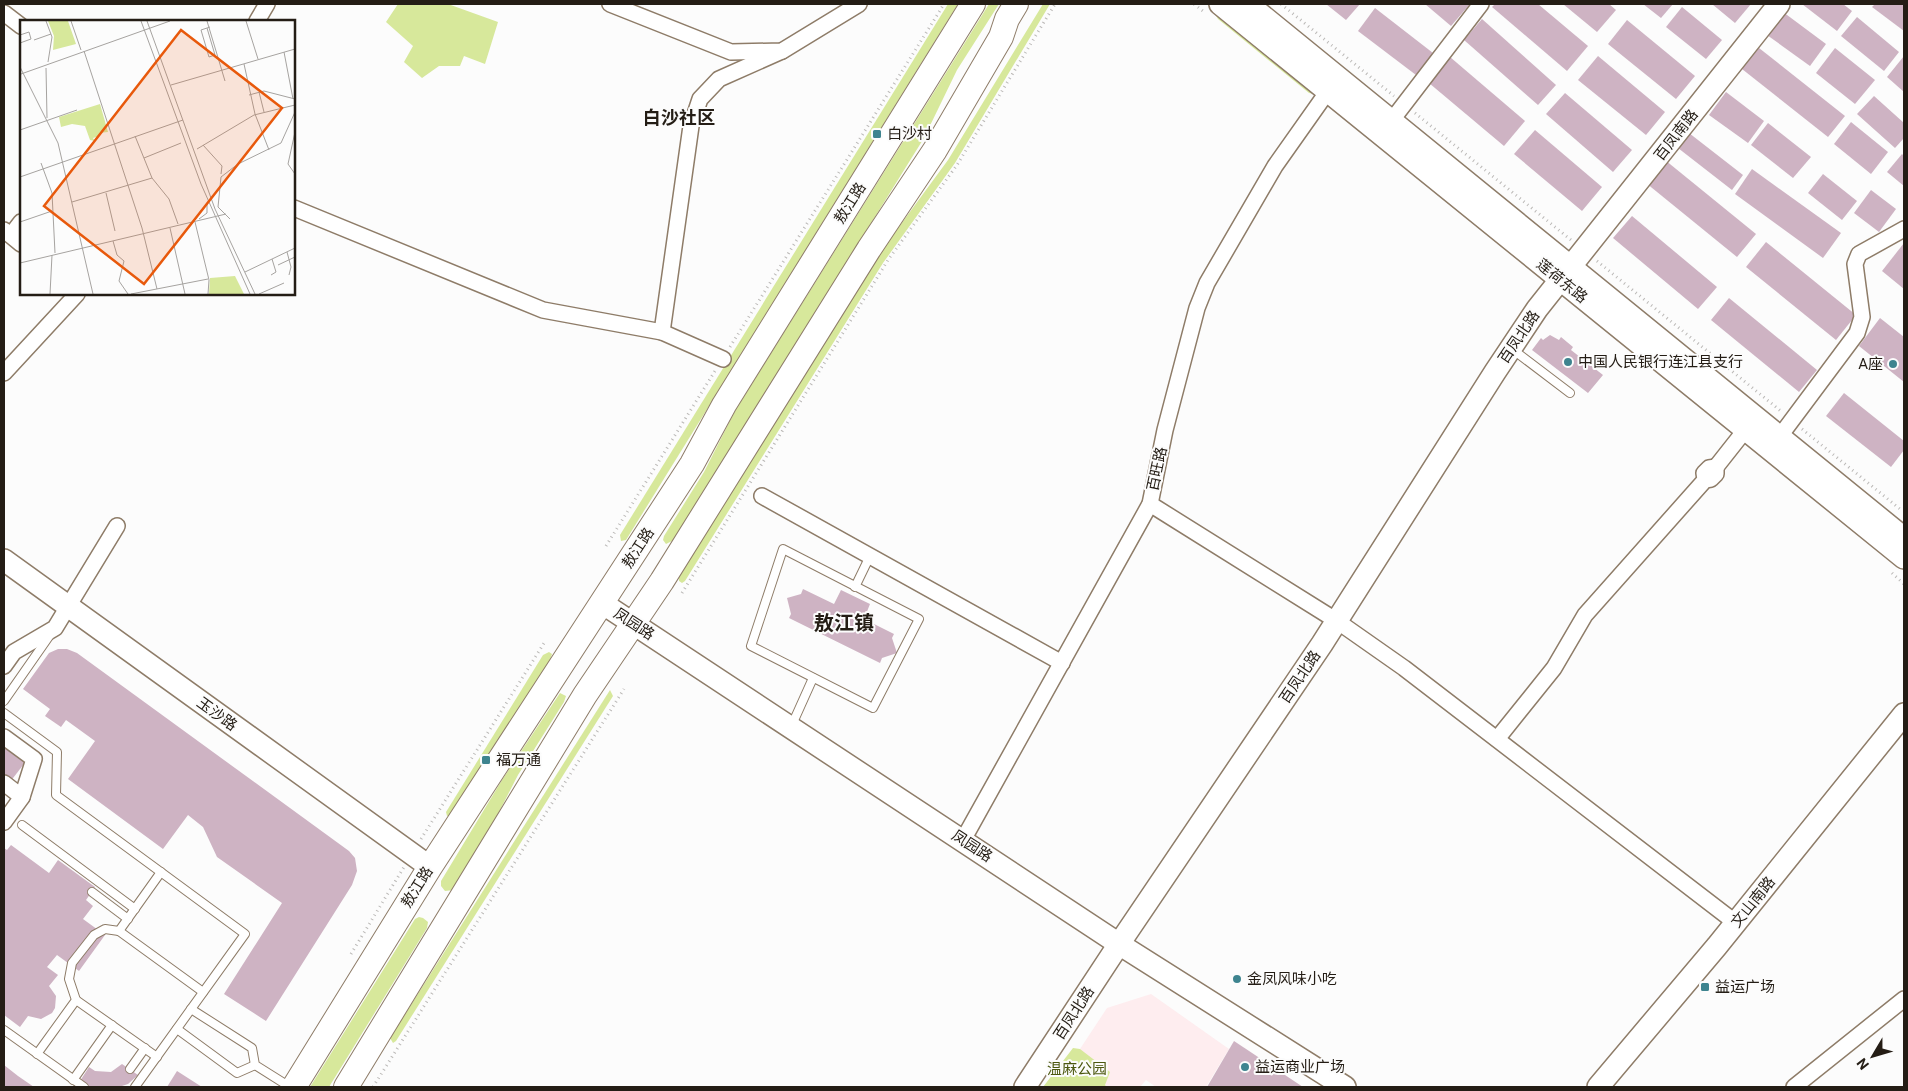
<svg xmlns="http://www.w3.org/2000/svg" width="1908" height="1091" font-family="Roboto,'Noto Sans SC',sans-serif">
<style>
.education{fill:#feedef}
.green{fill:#d7e89b}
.building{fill:#ceb3c3}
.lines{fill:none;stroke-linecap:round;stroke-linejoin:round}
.lane-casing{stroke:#8e7c68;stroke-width:10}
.street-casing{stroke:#8e7c68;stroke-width:18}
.secondary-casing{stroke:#8e7c68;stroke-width:24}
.primary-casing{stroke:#8e7c68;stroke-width:26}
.path{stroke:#bbb9b7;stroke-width:3;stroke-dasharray:1 4;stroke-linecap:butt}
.lane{stroke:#fff;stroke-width:8}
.street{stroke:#fff;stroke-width:15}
.secondary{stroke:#fff;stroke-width:21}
.primary{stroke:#fff;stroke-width:24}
.poi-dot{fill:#3e848f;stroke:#fcfcfc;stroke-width:2}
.labels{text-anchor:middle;stroke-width:4;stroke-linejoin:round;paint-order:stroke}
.poi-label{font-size:15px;fill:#241d15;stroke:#fcfcfc;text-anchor:start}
.street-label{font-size:15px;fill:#241d15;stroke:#fcfcfc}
.park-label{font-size:15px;fill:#4c5810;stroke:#fcfcfc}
.quarter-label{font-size:18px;font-weight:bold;fill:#241d15;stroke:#fcfcfc}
.district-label{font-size:20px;font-weight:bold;fill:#241d15;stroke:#fcfcfc}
.inset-road{fill:none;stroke:#a6a3a0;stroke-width:1}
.view{fill:#e8590c;fill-opacity:0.15;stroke:#e8590c;stroke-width:2.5}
.inset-edge{fill:none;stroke:#241d15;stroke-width:2.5}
</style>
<rect width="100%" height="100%" fill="#fcfcfc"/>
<path class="education" d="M1151,994L1229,1049L1206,1087H1156L1146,1080L1140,1087H1107L1080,1049L1107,1008Z"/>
<g class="green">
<path d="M398,4H448L498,22L485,64L464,56L460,66H439L422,78L404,62L413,46L386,22Z"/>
<path d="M948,4H958L626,540L621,541L620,535Z"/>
<path d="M989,4H999L957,70L924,138L674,540L666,544L663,540L664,536L704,472L735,411Z"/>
<path d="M1043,4H1050L955,163L883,263L685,581L682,583L679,581V577L879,254L948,160Z"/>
<path d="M1218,11L1314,94L1309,93L1218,19L1215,14Z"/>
<path d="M549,652L552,654L550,660L452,815L447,816L446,812L543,655Z"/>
<path d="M610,690L613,696L396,1041L393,1043L390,1038Z"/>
<path d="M560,693L566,696L564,702L518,775L483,843L454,890L445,891L441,886V881L502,780Z"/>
<path d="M419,917L423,918L428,922L427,928L329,1087H310L415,919Z"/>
<path d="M1073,1048L1080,1049L1110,1072L1105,1085L1107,1087H1043Z"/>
</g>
<g class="building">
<path d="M1326,4H1360L1346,20Z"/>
<path d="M1425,4H1470L1451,26Z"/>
<path d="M1495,4H1538L1588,46L1567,71L1492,7Z"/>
<path d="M1563,4H1609L1616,10L1597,32Z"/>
<path d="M1643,4H1673L1661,18Z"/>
<path d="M1712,4H1751L1735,23Z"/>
<path d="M1802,4H1843L1852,11L1837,31Z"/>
<path d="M1875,4H1904V31L1872,7Z"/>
<path d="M1682,7L1722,40L1706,59L1666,27Z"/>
<path d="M1375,8L1433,53L1416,75L1358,31Z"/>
<path d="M1783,12L1826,44L1810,66L1767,35Z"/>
<path d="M1857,17L1899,52L1884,71L1841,36Z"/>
<path d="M1482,19L1556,85L1538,105L1464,40Z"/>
<path d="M1627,20L1695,76L1676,99L1608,44Z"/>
<path d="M1759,48L1845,116L1828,137L1742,69Z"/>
<path d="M1835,48L1875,80L1855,104L1816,73Z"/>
<path d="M1598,56L1665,112L1646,135L1578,80Z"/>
<path d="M1904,56V92L1887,77Z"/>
<path d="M1450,57L1525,121L1504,146L1429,83Z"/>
<path d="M1726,92L1764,121L1748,143L1709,115Z"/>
<path d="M1565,93L1632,150L1613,172L1546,114Z"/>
<path d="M1874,96L1904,123V138L1895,148L1857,114Z"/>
<path d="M1851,122L1888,152L1871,174L1834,144Z"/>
<path d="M1768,123L1811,157L1793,178L1751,145Z"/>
<path d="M1535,130L1602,187L1582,211L1514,154Z"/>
<path d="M1689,133L1743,175L1732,190L1678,148Z"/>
<path d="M1902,154L1904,156V186L1887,172Z"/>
<path d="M1665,160L1756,234L1737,257L1646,183Z"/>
<path d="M1752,169L1841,233L1823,258L1735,194Z"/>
<path d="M1823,174L1857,201L1842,220L1808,193Z"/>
<path d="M1871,190L1896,209L1879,232L1854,213Z"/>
<path d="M1632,216L1717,287L1698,309L1613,238Z"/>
<path d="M1766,242L1856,315L1836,340L1746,267Z"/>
<path d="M1904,243V289L1882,271Z"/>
<path d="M1729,298L1817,370L1799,392L1711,320Z"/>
<path d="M1880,318L1904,337V382L1859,346Z"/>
<path d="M1550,335L1559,340L1561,337L1573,347L1571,350L1603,375L1588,393L1532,350L1541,338L1543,340Z"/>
<path d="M1844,393L1904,441V450L1891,467L1826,416Z"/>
<path d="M803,589L834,604L841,590L870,604L864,619L894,634L892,638L897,653L882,658L880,663L789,618L791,614L787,598L801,594Z"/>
<path d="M58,649H67L77,653L349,851L355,858L357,871L352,885L266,1021L224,994L282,903L217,857L203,827L188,815L163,849L68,779L95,741L66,720L61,727L45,716L50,709L23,689L49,653Z"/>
<path d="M4,742L27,760L10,782L4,777Z"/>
<path d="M11,845L49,873L58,860L95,887L86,900L93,906L83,919L105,935L79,971L57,955L47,967L58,975L49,986L56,996L55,1008L52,1013L41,1019L28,1016L20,1027L4,1015V848L7,850Z"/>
<path d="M1234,1041L1303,1087H1207Z"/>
<path d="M122,1064L138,1075L128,1084L119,1087H91L80,1081L89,1067L95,1071L111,1072Z"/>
<path d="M4,1065L18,1076L34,1087H4Z"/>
<path d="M177,1071L202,1087H167Z"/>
</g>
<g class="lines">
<g class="lane-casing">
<g id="lane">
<path d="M1512,349L1570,393"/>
<path d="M783,549L919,619L873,708L751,646Z"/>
<path d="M855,587L870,556"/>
<path d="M4,701L50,635"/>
<path d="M4,713L57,752L56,795L245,934L135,1087"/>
<path d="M791,727L813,678"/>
<path d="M22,825L135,909"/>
<path d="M92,892L128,919"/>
<path d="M119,931L203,992"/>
<path d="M76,1000L157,1057"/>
<path d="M191,1009L252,1048L255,1065L290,1087"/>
<path d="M177,1029L237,1073L255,1065"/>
<path d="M4,1030L84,1087"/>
<path d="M37,1054L76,1000L69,979L72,963L94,935L105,929L119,931L161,872"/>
<path d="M130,1069L145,1048"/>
<path d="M73,1080L112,1025"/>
</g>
</g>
<g class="street-casing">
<g id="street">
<path d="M610,4L731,52L782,51L859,4"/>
<path d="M4,13L21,26"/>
<path d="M257,21L267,4"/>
<path d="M1392,120L1481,4"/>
<path d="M294,208L543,310L662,332L723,359"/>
<path d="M4,230L21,244"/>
<path d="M11,235L21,222"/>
<path d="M662,332L691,126L700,99L719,79L782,51"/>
<path d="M4,373L77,294"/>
<path d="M1780,436L1857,333L1862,317L1855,264L1859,254L1904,229"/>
<path d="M1716,467L1746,429"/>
<path d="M762,496L1062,663"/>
<path d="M1150,504L1337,621L1404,668L1736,923"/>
<path d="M4,666L14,652L55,628L117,526"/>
<path d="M4,737L34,759L22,797L4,822"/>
<path d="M1497,739L1554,668L1585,615L1705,480L1711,479L1716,474V467L1709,468L1704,473L1705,480"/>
<path d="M4,783L22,797"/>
<path d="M963,840L1150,504L1165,430L1197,308L1207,283L1275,166L1328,91"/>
<path d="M1794,1087L1904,999"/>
</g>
</g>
<g class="secondary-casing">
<g id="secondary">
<path d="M1220,4L1904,558"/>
<path d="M1248,4L1904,538"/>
<path d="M4,560L430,867"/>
<path d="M602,603L1119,944L1345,1087"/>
<path d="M1025,1087L1119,944L1322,644L1495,372L1537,309L1779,4"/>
<path d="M1598,1087L1717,946L1904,714"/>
</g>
</g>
<g class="primary-casing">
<g id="primary">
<path d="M294,1087L430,867L692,464L724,405L973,4"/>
<path d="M346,1087L585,695L662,581L869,249L935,150L1001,37L1007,19L1016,4"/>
</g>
</g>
<g class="path">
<path d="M1194,4L1203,11"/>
<path d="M1281,4L1394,96"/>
<path d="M1415,113L1571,240"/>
<path d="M1597,261L1782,412"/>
<path d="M730,347L944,4"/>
<path d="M1802,429L1900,509"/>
<path d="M606,546L715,371"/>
<path d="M1892,573L1904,584"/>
<path d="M682,593L888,260L957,165L1055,4"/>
<path d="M421,839L546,640"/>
<path d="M351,954L404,867"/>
<path d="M373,1087L624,689"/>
</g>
<use href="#lane" class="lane"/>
<use href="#street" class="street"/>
<use href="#secondary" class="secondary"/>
<use href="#primary" class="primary"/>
</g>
<g class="poi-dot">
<rect x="872" y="129" width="10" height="10" rx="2.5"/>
<circle cx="1568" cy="362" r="5"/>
<circle cx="1893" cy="364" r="5"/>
<rect x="481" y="755" width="10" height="10" rx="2.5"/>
<circle cx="1237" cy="979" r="5"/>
<rect x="1700" y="982" width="10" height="10" rx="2.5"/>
<circle cx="1245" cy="1067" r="5"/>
</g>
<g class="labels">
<g class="poi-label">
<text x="887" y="139">白沙村</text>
<text x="1578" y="367">中国人民银行连江县支行</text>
<text x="1883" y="369" text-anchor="end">A座</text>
<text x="496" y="765">福万通</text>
<text x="1247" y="984">金凤风味小吃</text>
<text x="1715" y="992">益运广场</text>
<text x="1255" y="1072">益运商业广场</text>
</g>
<g class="street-label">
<text transform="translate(1676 135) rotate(-52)" y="5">百凤南路</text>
<text transform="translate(850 203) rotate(-58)" y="5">敖江路</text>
<text transform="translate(1562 281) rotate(39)" y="5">莲荷东路</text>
<text transform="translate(1519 337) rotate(-56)" y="5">百凤北路</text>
<text transform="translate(1157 469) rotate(-78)" y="5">百旺路</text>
<text transform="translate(638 548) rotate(-57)" y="5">敖江路</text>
<text transform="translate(634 624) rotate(33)" y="5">凤园路</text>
<text transform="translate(1300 677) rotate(-56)" y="5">百凤北路</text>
<text transform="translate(217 714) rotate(36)" y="5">玉沙路</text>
<text transform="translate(972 846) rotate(33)" y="5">凤园路</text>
<text transform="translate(417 887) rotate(-58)" y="5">敖江路</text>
<text transform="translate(1753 902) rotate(-51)" y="5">文山南路</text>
<text transform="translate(1074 1013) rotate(-57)" y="5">百凤北路</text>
</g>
<g class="park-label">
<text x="1077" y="1074">温麻公园</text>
</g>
<g class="quarter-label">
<text x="679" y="124">白沙社区</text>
</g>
<g class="district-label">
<text x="844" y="630">敖江镇</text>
</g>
</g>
<g transform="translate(20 20)">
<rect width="275" height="275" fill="#fcfcfc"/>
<path d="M28,1H48L56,24L33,30L34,16ZM80,84L88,112L79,113L80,116L73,118L75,121L70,120L65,106L52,104L41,107L39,97ZM215,256L224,274H189L190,258Z" fill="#d7e89b"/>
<path class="inset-road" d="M26,1L32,17L28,42M51,1L61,30M121,1L181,164L230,274M127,1L195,189L235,274M187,1L205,61M226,1L238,39M187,8L195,35L189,37L181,10L190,7M0,15L9,12L11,19L0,23M14,20L31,14M64,31L122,208L137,269M264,32L273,79M224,44L235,94L249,130M0,47L38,123L73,274M26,48L27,98M1,54L150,1M151,65L275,29M239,72L244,92M229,75L244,71L275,79M0,110L57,90M275,112L268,144L275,154M115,116L132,158L149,179L158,204M183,125L202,146L201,154M177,129L234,95L275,85M124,138L161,123M21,143L32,173L35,233M0,157L163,100M86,173L95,211M52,182L132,158M179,199L187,193V184M210,199L198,187L201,157L218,144L261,123L275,92M0,202L32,191M175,202L189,260L188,274M150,208L165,274M93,221L97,235L104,241L99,261L108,274M267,232L271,247L269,255M0,243L206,194M258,245L275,237M225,252L275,228M251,255L256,252L252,239M30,274L32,235M111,274L188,259M239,274L264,263"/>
<path class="view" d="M161,10L262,88L124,264L24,186Z"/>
<rect width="275" height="275" class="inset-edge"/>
</g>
<rect width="1908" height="1091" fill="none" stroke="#241d15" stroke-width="10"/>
<g transform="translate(1873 1056) rotate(232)" stroke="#fcfcfc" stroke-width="4" paint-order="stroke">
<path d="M0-4L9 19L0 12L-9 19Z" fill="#241d15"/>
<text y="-8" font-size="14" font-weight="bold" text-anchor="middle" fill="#241d15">N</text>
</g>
</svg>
